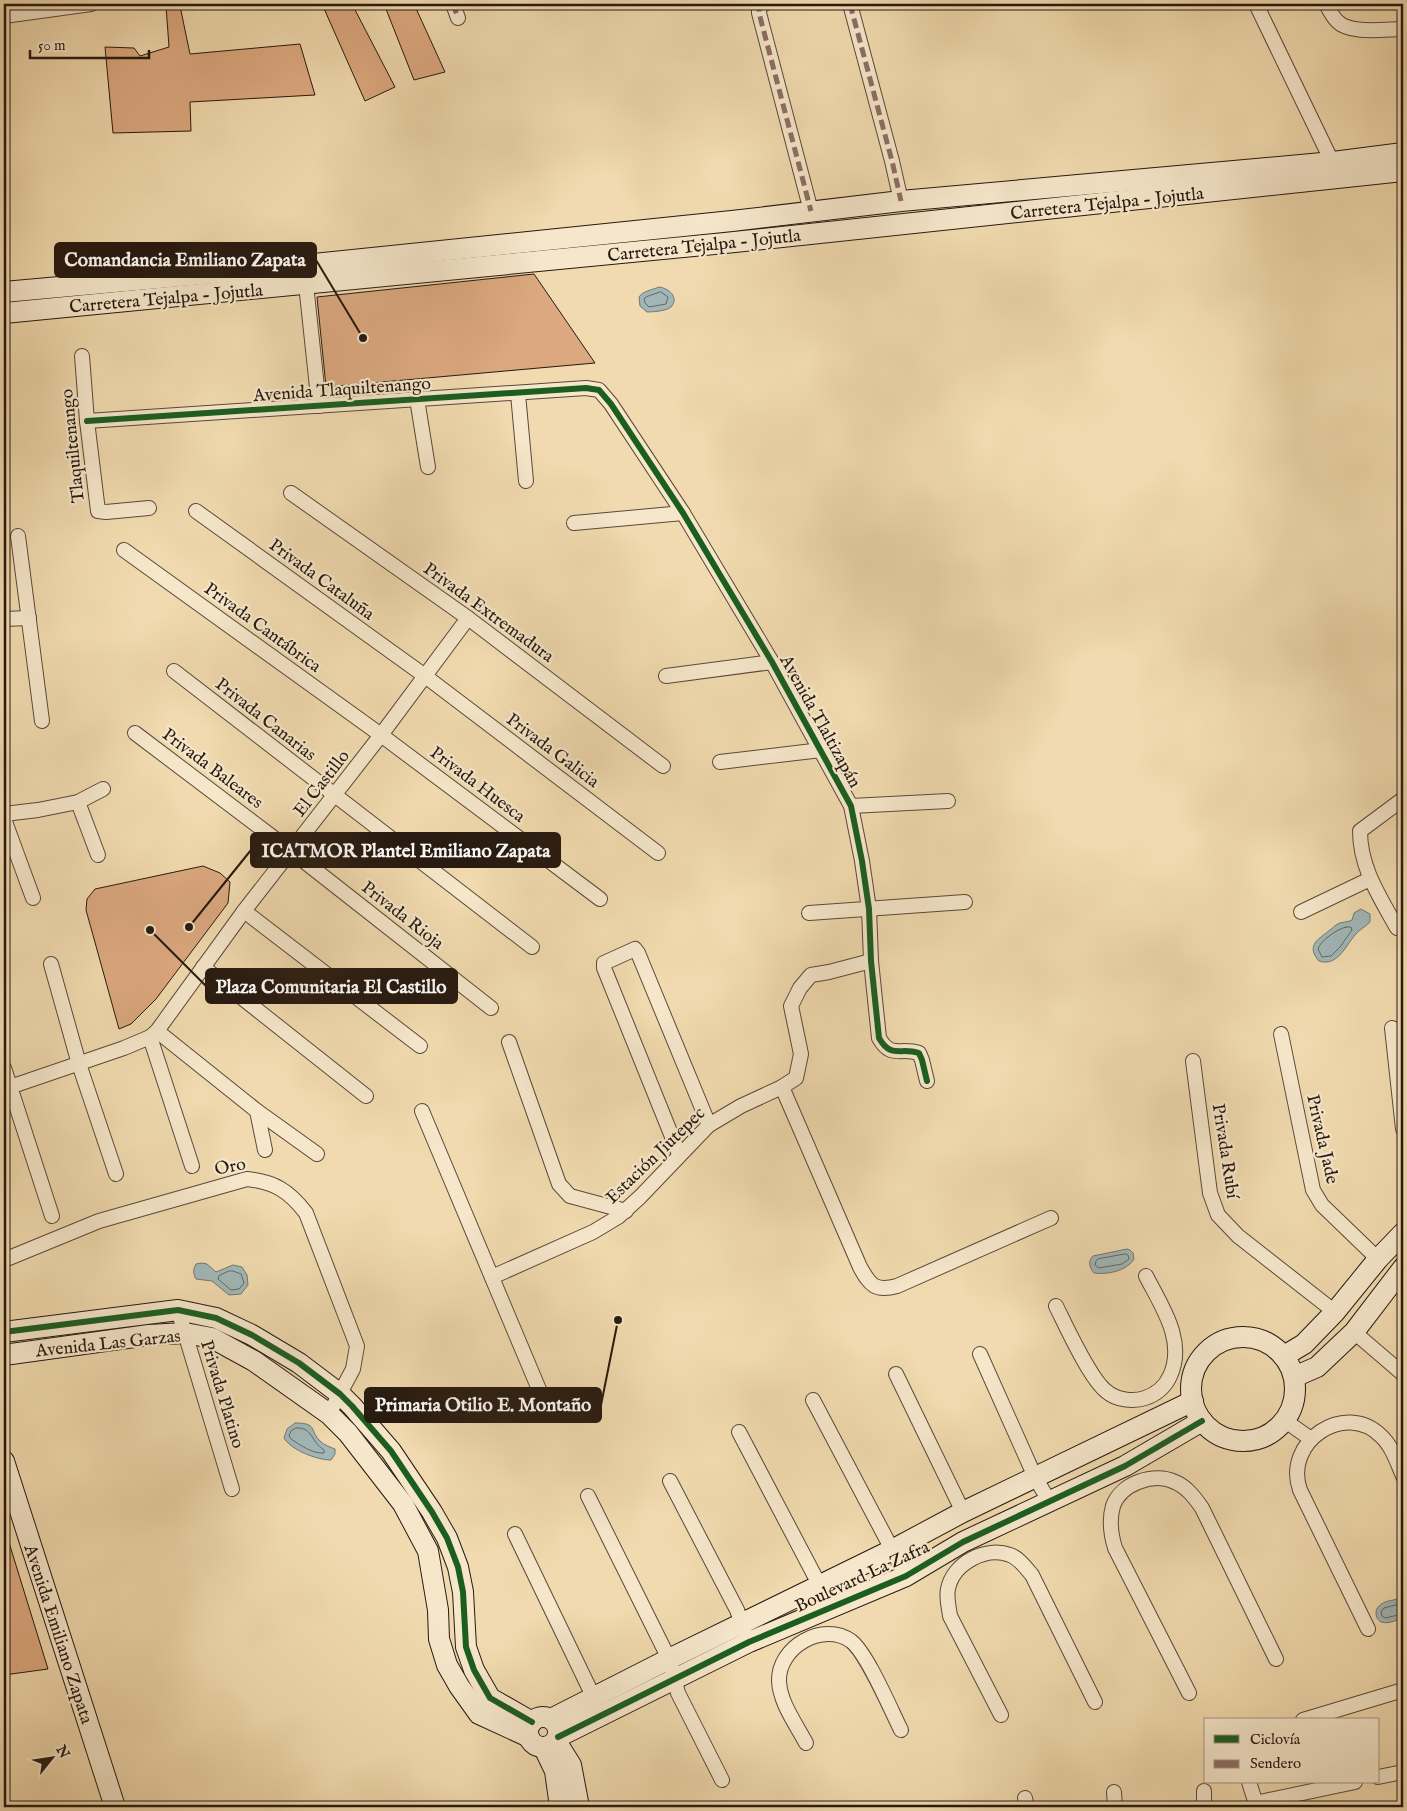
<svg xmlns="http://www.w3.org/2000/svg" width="1407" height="1811" font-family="'IM FELL English',serif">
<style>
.water{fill:#a1b7b7;stroke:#707874}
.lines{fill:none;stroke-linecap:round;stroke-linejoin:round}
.shore{stroke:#646864;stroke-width:1}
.building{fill:#dca87f;stroke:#261910}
.street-casing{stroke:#594938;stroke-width:16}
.secondary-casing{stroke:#261910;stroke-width:22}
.street{stroke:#f6e7cb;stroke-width:14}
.secondary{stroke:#f6e7cb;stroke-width:20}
.quiet{stroke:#8d6e63;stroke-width:5;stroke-dasharray:10 5;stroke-linecap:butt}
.cycleway-casing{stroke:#f6e7cb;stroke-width:9}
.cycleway{stroke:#1b5e20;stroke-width:6}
.labels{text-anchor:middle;stroke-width:4.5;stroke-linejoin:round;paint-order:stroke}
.street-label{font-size:18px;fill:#261910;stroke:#f6e7cb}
.leader{fill:none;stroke:#261910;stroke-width:2}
.callout-dot{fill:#261910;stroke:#f6e7cb;stroke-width:2}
.callout{fill:#261910;stroke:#261910;stroke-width:2}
.callout-label{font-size:19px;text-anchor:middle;font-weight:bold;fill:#fff}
</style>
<rect width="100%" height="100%" fill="#f1daaf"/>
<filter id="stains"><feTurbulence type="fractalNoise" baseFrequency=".004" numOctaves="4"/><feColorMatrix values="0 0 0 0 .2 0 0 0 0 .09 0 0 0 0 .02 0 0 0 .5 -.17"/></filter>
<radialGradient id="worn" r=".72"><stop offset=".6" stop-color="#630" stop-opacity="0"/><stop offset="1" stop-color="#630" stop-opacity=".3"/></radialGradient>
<g class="water">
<path d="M659,287C668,288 680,297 671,307C667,311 652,312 647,312L640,306L639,297C643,291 652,290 659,287Z"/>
<path d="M1361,909L1370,914V922C1365,927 1359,930 1355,935C1345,947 1337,967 1319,961C1305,945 1319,939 1330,930C1334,927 1335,925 1340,923C1344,922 1348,922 1352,920L1354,913Z"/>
<path d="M1127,1249L1130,1250L1133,1253L1134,1259C1127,1271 1107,1275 1094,1273C1089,1267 1088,1261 1093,1256Z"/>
<path d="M202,1263L207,1264L216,1272L233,1265L242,1267L247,1275L248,1285L241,1294L229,1295L212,1281L196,1279C193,1274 193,1269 196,1264Z"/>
<path d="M295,1423C318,1423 309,1430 320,1441C324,1445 330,1447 335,1449V1454L331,1460C317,1460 291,1450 284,1438L287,1429Z"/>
<path d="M1403,1598V1618C1395,1621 1377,1629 1376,1613C1376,1610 1377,1608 1379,1606C1385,1600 1396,1600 1403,1598Z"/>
</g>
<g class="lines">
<g class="shore">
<path d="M661,292L668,297L666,304L649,307L645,303L644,299L646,297Z"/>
<path d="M1346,927H1351L1352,930L1340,947L1331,956L1322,957L1318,949C1320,941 1337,929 1346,927Z"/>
<path d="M1126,1254L1128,1255L1129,1259L1122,1264L1099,1268L1095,1265L1096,1261L1098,1259Z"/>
<path d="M229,1271H233L241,1274L244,1283L239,1289L231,1290L218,1279L219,1276Z"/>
<path d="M296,1428C313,1427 310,1441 324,1450V1453C313,1454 300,1445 291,1439L289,1436L291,1431Z"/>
<path d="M1403,1603L1384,1608L1381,1612L1382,1616L1385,1618L1403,1614"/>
</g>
</g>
<g class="building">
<path d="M322,4H352L395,87L365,101Z"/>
<path d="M384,4H414L445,72L414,80Z"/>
<path d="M166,6H180L190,54L300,44L315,95L190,102L191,131L113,133L105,47L134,48L140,56L169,47Z"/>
<path d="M534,274L595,363L326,387L317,297Z"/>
<path d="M203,866L220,873L230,882L228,903L156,999L131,1024L119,1029L86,910L87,899L95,889Z"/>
<path d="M4,1536H7L48,1669L4,1675Z"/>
</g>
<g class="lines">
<g class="street-casing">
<g id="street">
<path d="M453,4L458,18"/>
<path d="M764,4L759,8V13L811,211"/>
<path d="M850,4L892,161L901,201"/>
<path d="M1256,4L1336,170"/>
<path d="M1326,4C1329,9 1332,16 1337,21C1350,35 1386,29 1403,29"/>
<path d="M4,16L91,4"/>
<path d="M305,275L319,406"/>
<path d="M82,356L87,421L98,511L106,512L149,508"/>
<path d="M518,394L526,481"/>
<path d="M417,399L428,467"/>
<path d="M87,421L586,388L599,390L611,404L683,513L772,662L851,806L862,861L869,909L871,961L879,1038C891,1059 900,1047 919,1053L922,1060L927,1081"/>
<path d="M291,493L468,618L663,766"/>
<path d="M196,511L425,676L658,853"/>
<path d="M574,523L683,513"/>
<path d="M18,536L42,721"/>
<path d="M124,550L381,735L600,899"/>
<path d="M4,619L29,618"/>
<path d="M174,671L532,947"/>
<path d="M666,676L772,662"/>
<path d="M135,733L291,851L491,1008"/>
<path d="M720,762L821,750"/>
<path d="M78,802L98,855"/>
<path d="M851,806L948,801"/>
<path d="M4,814L38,810L78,802L103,789"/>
<path d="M4,819L33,898"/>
<path d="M244,911L420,1046"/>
<path d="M1301,912L1370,879"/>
<path d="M809,913L965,902"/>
<path d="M1397,928C1380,897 1360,868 1360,831L1403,799"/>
<path d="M51,964L79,1064L116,1174"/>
<path d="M203,967L366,1096"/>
<path d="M1392,1028L1403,1129"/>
<path d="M157,1031L257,1111L317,1154"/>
<path d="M1281,1034L1313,1190L1322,1205L1378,1259"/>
<path d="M150,1037L192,1166"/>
<path d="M509,1042L559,1184L570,1196L626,1211"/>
<path d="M1193,1061L1210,1193L1218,1215L1238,1236L1335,1312"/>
<path d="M4,1068L52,1216"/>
<path d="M782,1087L860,1267C870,1285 875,1292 897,1286L1051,1218"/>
<path d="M4,1089L124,1048L150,1037L157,1031L244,911L381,735L468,618"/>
<path d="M257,1111L265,1150"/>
<path d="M422,1111L546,1406"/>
<path d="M679,1154L604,968V963L635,949L638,953L709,1125"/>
<path d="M4,1260L99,1221L247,1179C275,1182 289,1191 306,1213L357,1346L353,1369L329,1414"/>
<path d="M492,1277L593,1232L618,1217L640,1197L709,1125L741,1106L782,1087L796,1078L801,1054L791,1006L800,988L811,975L829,972L871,961"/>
<path d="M1056,1306C1066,1326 1090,1379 1106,1391C1116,1400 1133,1402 1145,1398C1157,1394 1165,1387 1170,1376C1186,1341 1162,1307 1146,1276"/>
<path d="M178,1310L232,1489"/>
<path d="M1354,1332L1403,1374"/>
<path d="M980,1354L1035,1477L1049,1501"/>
<path d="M896,1374L963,1512"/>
<path d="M813,1400L906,1576"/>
<path d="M1284,1420L1311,1439"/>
<path d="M739,1432L820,1586"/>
<path d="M670,1481L737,1610L744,1630"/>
<path d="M588,1496L669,1659L678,1693L722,1780"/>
<path d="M515,1534L594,1698"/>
<path d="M1368,1629L1300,1490C1283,1442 1345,1400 1381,1436C1392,1446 1397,1462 1403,1476"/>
<path d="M1189,1693L1115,1548C1111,1535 1109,1520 1113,1506C1121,1483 1154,1472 1175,1482C1187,1487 1195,1498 1202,1508L1276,1659"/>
<path d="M1001,1715L950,1616C949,1607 946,1598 948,1589C953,1563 986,1546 1010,1555C1019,1558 1026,1568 1032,1575L1095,1702"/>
<path d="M1303,1720L1403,1690"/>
<path d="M806,1743C796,1724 780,1703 779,1681C778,1647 823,1621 851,1641C867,1653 891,1710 901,1730"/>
<path d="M1378,1777L1403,1772"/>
<path d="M1249,1782L1257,1807"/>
<path d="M1204,1791V1807"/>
<path d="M1114,1792L1115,1807"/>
<path d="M1025,1798L1027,1807"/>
<path d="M1255,1803L1355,1782"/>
</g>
</g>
<g class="secondary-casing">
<g id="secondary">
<path d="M4,292L304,265L732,221L901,201L1333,162L1403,153"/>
<path d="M4,313L725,243L1403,171"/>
<path d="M4,1332L178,1310L216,1318L252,1335L299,1363L340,1394L352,1406L391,1451L432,1512L447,1538L458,1567L463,1592L466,1647L474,1670L490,1698L532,1722"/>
<circle cx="1243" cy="1389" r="52"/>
<path d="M4,1355L149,1335L185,1333L212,1338L254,1361L329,1414L348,1433L403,1504L428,1551L438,1610L439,1639L447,1665L459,1686L479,1714L529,1737"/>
<path d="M1284,1356L1304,1344L1335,1312L1378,1259L1403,1233"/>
<path d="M1294,1377L1317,1367L1354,1332L1403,1268"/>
<path d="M4,1461L115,1807"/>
<circle cx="543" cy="1732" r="15"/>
<path d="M551,1719L669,1659L892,1550L963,1512L1193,1401"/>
<path d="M558,1737L749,1642L906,1576L963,1542L1125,1466L1202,1421"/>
<path d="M556,1741L571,1765L579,1807"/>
<path d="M544,1748L555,1771L560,1807"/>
</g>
</g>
<use href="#street" class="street"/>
<use href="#secondary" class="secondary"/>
<g class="quiet">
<path d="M453,4L458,18"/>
<path d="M764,4L759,8V13L811,211"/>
<path d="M850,4L892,161L901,201"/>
</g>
<g class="cycleway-casing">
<g id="cycleway">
<path d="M87,421L586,388L599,390L611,404L683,513L772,662L851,806L862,861L869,909L871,961L879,1038C891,1059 900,1047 919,1053L922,1060L927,1081"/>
<path d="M4,1332L178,1310L216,1318L252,1335L299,1363L340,1394L352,1406L391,1451L432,1512L447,1538L458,1567L463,1592L466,1647L474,1670L490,1698L532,1722"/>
<path d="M558,1737L749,1642L906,1576L963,1542L1125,1466L1202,1421"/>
</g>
</g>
<use href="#cycleway" class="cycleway"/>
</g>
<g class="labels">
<g class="street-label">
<text transform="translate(1107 203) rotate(-6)" y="6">Carretera Tejalpa - Jojutla</text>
<text transform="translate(704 245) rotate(-6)" y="6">Carretera Tejalpa - Jojutla</text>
<text transform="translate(166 298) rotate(-5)" y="6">Carretera Tejalpa - Jojutla</text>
<text transform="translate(342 389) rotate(-4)" y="6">Avenida Tlaquiltenango</text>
<text transform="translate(72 446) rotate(-96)" y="6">Tlaquiltenango</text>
<text transform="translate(322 579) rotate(36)" y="6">Privada Cataluña</text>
<text transform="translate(489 612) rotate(36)" y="6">Privada Extremadura</text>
<text transform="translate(263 627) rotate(36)" y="6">Privada Cantábrica</text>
<text transform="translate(266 719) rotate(38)" y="6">Privada Canarias</text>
<text transform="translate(821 721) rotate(61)" y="6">Avenida Tlaltizapán</text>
<text transform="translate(553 750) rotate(37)" y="6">Privada Galicia</text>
<text transform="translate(213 768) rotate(37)" y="6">Privada Baleares</text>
<text transform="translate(321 783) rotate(-52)" y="6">El Castillo</text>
<text transform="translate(478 784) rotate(37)" y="6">Privada Huesca</text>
<text transform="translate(403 915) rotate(38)" y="6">Privada Rioja</text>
<text transform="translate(1323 1139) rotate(77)" y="6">Privada Jade</text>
<text transform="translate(1226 1151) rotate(81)" y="6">Privada Rubí</text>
<text transform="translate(655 1155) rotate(-44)" y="6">Estación Jiutepec</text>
<text transform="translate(230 1166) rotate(-11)" y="6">Oro</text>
<text transform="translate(108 1343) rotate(-6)" y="6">Avenida Las Garzas</text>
<text transform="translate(223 1394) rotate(73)" y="6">Privada Platino</text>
<text transform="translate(862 1576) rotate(-25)" y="6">Boulevard La Zafra</text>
<text transform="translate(59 1634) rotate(72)" y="6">Avenida Emiliano Zapata</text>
</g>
</g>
<path class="leader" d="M363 338L316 260M189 927L251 850M150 930L206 986M618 1320L601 1405"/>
<g class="callout-dot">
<circle cx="363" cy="338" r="5"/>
<circle cx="189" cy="927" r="5"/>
<circle cx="150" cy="930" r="5"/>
<circle cx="618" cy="1320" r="5"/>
</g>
<g class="callout">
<rect x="55" y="243" width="261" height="34" rx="5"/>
<rect x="251" y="833" width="309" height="34" rx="5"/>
<rect x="206" y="969" width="251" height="34" rx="5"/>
<rect x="365" y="1388" width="236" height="34" rx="5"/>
</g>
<g class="callout-label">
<text x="185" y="266">Comandancia Emiliano Zapata</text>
<text x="406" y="857">ICATMOR Plantel Emiliano Zapata</text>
<text x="331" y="993">Plaza Comunitaria El Castillo</text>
<text x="483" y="1411">Primaria Otilio E. Montaño</text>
</g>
<rect width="1407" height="1811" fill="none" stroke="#f1daaf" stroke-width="20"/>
<rect x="5" y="5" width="1397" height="1801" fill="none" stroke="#261910" stroke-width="2.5"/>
<rect x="10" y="10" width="1387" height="1791" fill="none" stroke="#261910"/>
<rect x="1204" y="1718" width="175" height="65" fill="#f6e7cb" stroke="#a39580"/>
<rect x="1214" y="1735" width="25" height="8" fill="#1b5e20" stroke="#a39580"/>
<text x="1250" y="1744" font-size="15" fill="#261910">Ciclovía</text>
<rect x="1214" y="1760" width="25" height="8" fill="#8d6e63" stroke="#a39580"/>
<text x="1250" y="1768" font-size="15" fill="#261910">Sendero</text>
<g transform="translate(52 1758) rotate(60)" stroke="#f6e7cb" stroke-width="4" paint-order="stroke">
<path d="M0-4L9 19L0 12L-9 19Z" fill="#261910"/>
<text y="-8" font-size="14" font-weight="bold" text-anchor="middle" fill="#261910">N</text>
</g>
<path d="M30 50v8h119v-8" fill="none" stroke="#261910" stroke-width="2.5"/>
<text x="38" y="50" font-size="15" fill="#261910" stroke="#f6e7cb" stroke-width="4" paint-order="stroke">50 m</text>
<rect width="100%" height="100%" filter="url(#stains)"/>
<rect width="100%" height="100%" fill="url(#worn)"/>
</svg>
